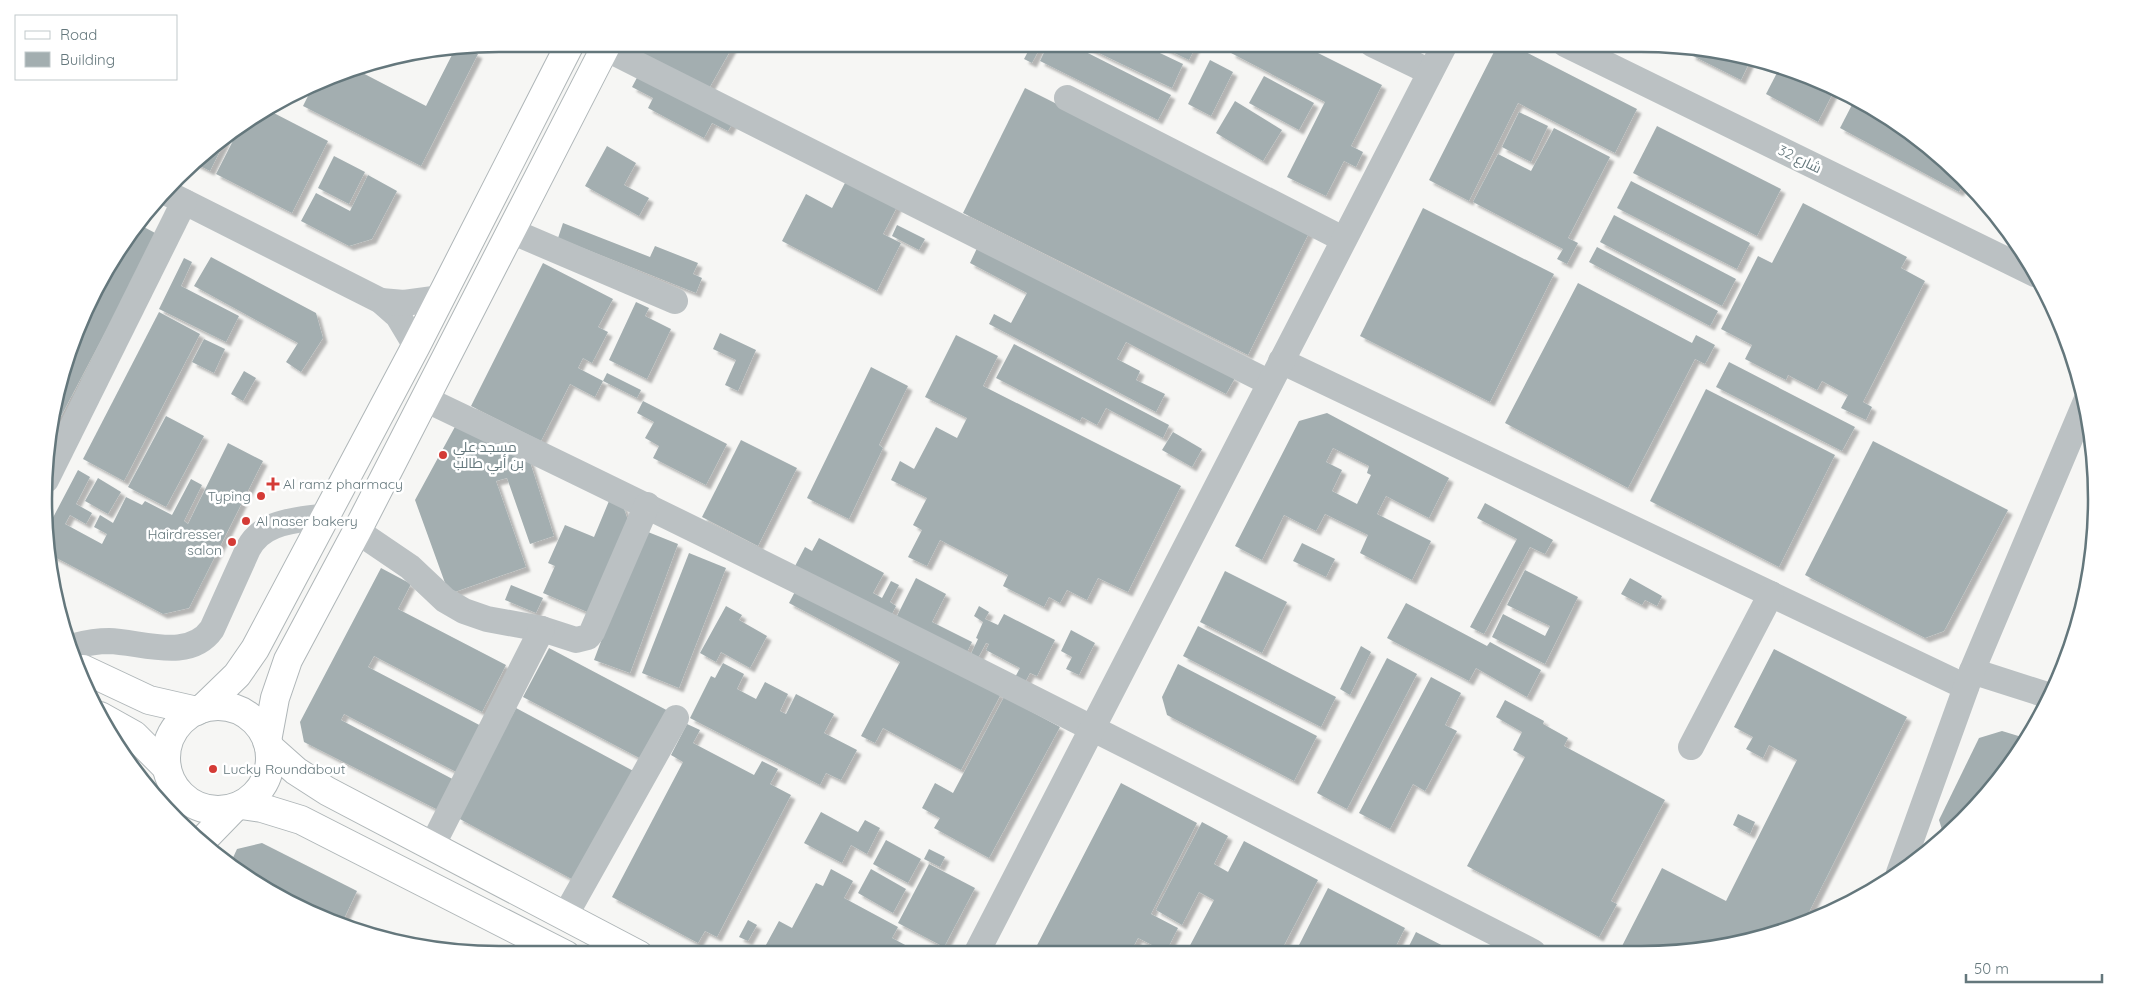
<svg xmlns="http://www.w3.org/2000/svg" width="2141" height="999" font-family="Quicksand,Cairo,sans-serif">
<style>
.building{fill:#a3aeb0;fill-rule:evenodd;filter:url(#shadow)}
.lines{fill:none;stroke-linecap:round;stroke-linejoin:round}
.major-casing{stroke:#afb6b8;stroke-width:30}
.minor{stroke:#bbc1c3;stroke-width:26}
.major{stroke:#fff;stroke-width:28}
.poi-dot{fill:#d43b36;stroke:#fff;stroke-width:2}
.labels{text-anchor:middle;stroke-width:5;stroke-linejoin:round;paint-order:stroke}
.street-label{font-size:14px;fill:#64777c;stroke:#fff}
.poi-label{font-size:14px;fill:#64777c;stroke:#fff;text-anchor:start}
.rim{fill:none;stroke:#64777c;stroke-width:2.5}
</style>
<defs>
<filter id="shadow"><feDropShadow dx="4.5" dy="4.5" stdDeviation="1" flood-color="#0004"/></filter>
</defs>
<rect width="100%" height="100%" fill="#f6f6f4"/>
<g class="building">
<path d="M648,44H734L707,92L641,56Z"/>
<path d="M1032,44H1042L1032,63L1024,59Z"/>
<path d="M1048,44H1070L1171,95L1158,120L1040,61Z"/>
<path d="M1080,44H1141L1183,64L1172,88Z"/>
<path d="M1156,44H1197L1189,60Z"/>
<path d="M1236,44H1305L1304,46L1382,85L1351,146L1363,152L1356,167L1344,161L1326,196L1287,177L1325,102L1231,53Z"/>
<path d="M1498,44H1510L1637,109L1615,153L1518,103L1469,201L1429,180Z"/>
<path d="M468,49L478,54L421,166L303,106L313,86L353,68L426,106L454,51Z"/>
<path d="M1694,49L1730,52L1751,59L1741,80L1691,55Z"/>
<path d="M1210,60L1233,72L1211,116L1188,104Z"/>
<path d="M1780,67L1816,78L1835,89L1818,122L1766,94Z"/>
<path d="M640,72L734,121L728,131L712,123L704,138L648,108L653,98L632,87Z"/>
<path d="M1264,76L1314,103L1299,130L1249,103Z"/>
<path d="M1025,88L1310,231L1248,355L963,213Z"/>
<path d="M1855,99L1894,120L1964,177L1966,179L1959,192L1840,128Z"/>
<path d="M1235,101L1282,130L1263,161L1216,133Z"/>
<path d="M266,109L328,141L292,213L216,174L240,127Z"/>
<path d="M1519,112L1548,126L1531,162L1502,147Z"/>
<path d="M1657,126L1781,189L1757,236L1633,173Z"/>
<path d="M1554,128L1610,157L1568,238L1578,243L1567,264L1557,259L1563,249L1473,202L1498,154L1531,171Z"/>
<path d="M227,137L210,171L194,163L199,157Z"/>
<path d="M607,146L636,163L624,185L649,198L639,216L585,186Z"/>
<path d="M334,156L365,172L349,204L318,188Z"/>
<path d="M368,175L397,191L372,239L349,246L301,221L316,193L350,211Z"/>
<path d="M847,179L898,205L883,234L901,243L877,291L782,241L806,194L832,208Z"/>
<path d="M1631,181L1750,243L1737,269L1617,208Z"/>
<path d="M1803,203L1907,257L1901,268L1925,281L1863,402L1872,407L1866,420L1841,408L1848,395L1822,381L1817,390L1788,375L1786,380L1745,359L1752,345L1721,329L1758,256L1772,263Z"/>
<path d="M1423,208L1554,274L1490,402L1360,336Z"/>
<path d="M1614,215L1736,279L1722,306L1600,242Z"/>
<path d="M563,223L650,257L655,246L698,263L693,274L702,278L696,293L558,238Z"/>
<path d="M897,225L925,239L919,250L892,236Z"/>
<path d="M142,226L157,234L50,437L52,411L105,271Z"/>
<path d="M979,244L1235,378L1226,394L1126,342L1117,359L1140,371L1136,380L1165,394L1156,412L989,324L994,314L1011,323L1027,293L970,263Z"/>
<path d="M1597,247L1718,311L1710,326L1589,262Z"/>
<path d="M211,257L316,313L323,338L301,372L286,362L298,343L194,286Z"/>
<path d="M184,258L192,262L181,286L239,316L226,342L159,309Z"/>
<path d="M543,263L613,299L598,327L608,332L592,363L583,358L578,368L603,381L607,373L641,390L637,398L603,381L595,397L570,384L541,441L471,406Z"/>
<path d="M1578,283L1692,343L1696,335L1715,345L1705,364L1695,359L1628,488L1505,423Z"/>
<path d="M636,302L649,308L645,316L671,329L647,379L609,360Z"/>
<path d="M159,312L200,334L124,481L83,459Z"/>
<path d="M720,333L756,350L738,391L725,385L736,360L713,349Z"/>
<path d="M956,335L998,356L983,386L1181,486L1128,592L1098,578L1087,600L1067,590L1060,603L1049,597L1044,607L1003,586L1008,575L940,540L927,566L908,557L922,530L913,525L927,498L891,480L900,461L914,469L936,427L957,438L967,418L925,397Z"/>
<path d="M204,339L225,349L214,373L192,362Z"/>
<path d="M1014,344L1169,425L1163,438L1106,408L1097,425L1082,417L1080,421L996,378Z"/>
<path d="M1729,362L1855,427L1842,451L1716,387Z"/>
<path d="M871,367L908,386L879,445L883,448L849,519L807,498Z"/>
<path d="M244,371L256,378L243,401L231,394Z"/>
<path d="M1706,389L1835,455L1779,567L1650,501Z"/>
<path d="M643,401L727,444L706,485L653,458L659,446L645,438L654,422L637,413Z"/>
<path d="M1327,413L1449,478L1429,518L1386,496L1377,514L1431,541L1412,580L1360,553L1368,535L1325,514L1316,531L1284,515L1262,560L1235,546L1299,421ZM1333,448L1369,466L1367,473L1371,475L1357,504L1332,491L1342,470L1326,462Z"/>
<path d="M166,416L204,436L166,507L128,487Z"/>
<path d="M457,423L529,459L554,536L530,544L507,478L496,481L526,567L449,594L415,500Z"/>
<path d="M1173,432L1202,449L1192,467L1162,450Z"/>
<path d="M741,440L797,468L758,546L702,517Z"/>
<path d="M1873,441L2008,510L1944,631L1925,638L1805,575Z"/>
<path d="M228,443L263,461L189,608L163,614L49,554L47,529L78,470L90,477L76,504L92,513L86,524L70,515L65,524L102,544L107,534L94,527L100,515L113,523L126,497L142,505L145,501L172,515L191,479L202,485L184,521L188,524Z"/>
<path d="M98,478L121,492L108,514L85,501Z"/>
<path d="M609,501L623,506L629,523L592,614L543,593L555,566L548,563L565,525L594,537Z"/>
<path d="M1485,503L1553,540L1545,554L1530,547L1484,634L1470,627L1517,539L1477,518Z"/>
<path d="M643,530L678,544L630,673L594,660Z"/>
<path d="M819,538L884,573L873,593L882,598L891,581L899,585L890,602L896,606L889,620L794,568L805,547L812,551Z"/>
<path d="M1302,543L1335,559L1326,577L1293,561Z"/>
<path d="M689,553L726,568L679,688L642,673Z"/>
<path d="M381,568L411,584L398,609L506,665L482,712L374,656L368,667L487,729L464,776L344,714L341,720L460,783L444,813L304,742L300,722Z"/>
<path d="M1525,570L1578,597L1545,664L1492,637L1503,614L1545,636L1550,626L1507,605Z"/>
<path d="M1225,571L1287,602L1262,653L1200,622Z"/>
<path d="M916,578L946,594L932,622L972,642L965,656L895,620Z"/>
<path d="M1630,578L1662,596L1657,606L1645,600L1642,605L1621,594Z"/>
<path d="M511,585L543,598L536,613L505,600Z"/>
<path d="M798,586L1001,694L961,770L883,728L875,743L861,736L900,662L789,603Z"/>
<path d="M1406,603L1487,646L1490,642L1541,670L1527,697L1476,668L1469,681L1387,638Z"/>
<path d="M726,606L742,615L739,620L767,636L750,668L721,652L716,662L700,653Z"/>
<path d="M979,606L989,612L985,619L998,625L1004,614L1055,640L1037,676L1030,673L1023,686L1013,681L1020,668L986,650L989,644L986,643L978,658L971,654L978,639L976,638L983,622L974,616Z"/>
<path d="M1198,626L1336,697L1321,727L1183,656Z"/>
<path d="M1071,630L1095,643L1079,675L1066,669L1072,657L1061,651Z"/>
<path d="M1361,646L1371,652L1350,695L1340,689Z"/>
<path d="M549,648L674,714L649,763L523,697Z"/>
<path d="M1774,649L1907,717L1803,924L1701,951L1628,952L1621,948L1662,868L1726,901L1797,760L1769,745L1763,758L1746,749L1753,737L1734,727Z"/>
<path d="M1387,658L1417,674L1347,809L1317,793Z"/>
<path d="M723,663L744,674L737,689L756,699L765,682L788,694L780,711L786,714L796,694L834,714L824,733L857,750L841,780L826,773L820,785L690,718L711,676L715,678Z"/>
<path d="M1178,664L1317,736L1294,781L1167,715L1162,697Z"/>
<path d="M1431,677L1461,693L1445,725L1457,731L1425,791L1413,784L1390,829L1359,813Z"/>
<path d="M1004,697L1060,727L989,858L934,828L940,818L922,808L935,783L953,793Z"/>
<path d="M1505,700L1544,721L1543,724L1568,738L1564,746L1665,800L1611,901L1617,904L1599,937L1467,866L1525,757L1513,750L1522,732L1496,717Z"/>
<path d="M516,708L639,774L581,884L458,818Z"/>
<path d="M687,724L700,730L693,743L754,775L762,761L778,769L770,784L791,795L717,937L705,931L698,943L612,897L683,762L671,755Z"/>
<path d="M2002,731L2025,738L2003,777L1944,836L1939,820L1979,738Z"/>
<path d="M1121,783L1197,823L1151,914L1178,928L1166,952L1155,953L1158,948L1138,938L1130,953H1033Z"/>
<path d="M821,812L858,832L865,820L880,828L867,854L851,845L842,863L804,843Z"/>
<path d="M1738,814L1755,822L1750,834L1733,825Z"/>
<path d="M1202,822L1228,836L1214,864L1228,872L1244,841L1318,880L1280,953H1186L1214,900L1199,892L1182,925L1156,910Z"/>
<path d="M886,840L921,859L908,883L873,864Z"/>
<path d="M262,843L357,891L341,925L325,921L231,862L237,849Z"/>
<path d="M929,849L945,857L940,867L924,859Z"/>
<path d="M929,864L975,888L944,947L898,923Z"/>
<path d="M831,869L853,881L844,898L898,927L892,938L922,954H761L779,921L792,928L816,883L823,886Z"/>
<path d="M871,869L906,889L893,913L858,893Z"/>
<path d="M1328,888L1405,928L1393,952L1295,953Z"/>
<path d="M748,920L757,925L748,941L739,937Z"/>
<path d="M1416,932L1455,952H1406Z"/>
</g>
<g class="lines">
<g class="major-casing">
<g id="major">
<path d="M83,669L149,700L197,711"/>
<circle cx="218" cy="758" r="52"/>
<path d="M203,708L237,675L255,649L416,346L570,44"/>
<path d="M100,716L134,735L166,767"/>
<path d="M267,741L275,698L288,660L357,531L607,44"/>
<path d="M269,747L296,771L327,791L639,955"/>
<path d="M241,805L262,808L301,820L566,955"/>
<path d="M200,843L234,808"/>
</g>
</g>
<g class="minor">
<path d="M1372,44L1430,72"/>
<path d="M1565,44L2035,274"/>
<path d="M605,48L1270,383"/>
<path d="M1067,98L1343,239"/>
<path d="M169,194L381,301L398,316L416,346"/>
<path d="M511,231L675,301"/>
<path d="M381,301L404,303L441,298"/>
<path d="M1281,361L1966,687"/>
<path d="M425,399C798,577 1165,765 1533,952"/>
<path d="M46,480L184,202"/>
<path d="M357,531L410,567L445,600L464,611L487,619L542,629L576,640L588,637L592,632L647,505"/>
<path d="M74,646C86,643 97,641 109,641C142,642 189,662 212,629L248,549C263,520 296,521 325,516"/>
<path d="M1972,671L2050,696"/>
<path d="M1691,747L1771,594"/>
<path d="M432,846L542,629"/>
<path d="M1899,873L1972,671L2086,401"/>
<path d="M565,916L676,718"/>
<path d="M976,954L1445,44"/>
</g>
<use href="#major" class="major"/>
</g>
<g class="poi-dot">
<circle cx="443" cy="455" r="5"/>
<path d="M270.5 476.5h5v5h5v5h-5v5h-5v-5h-5v-5h5z"/>
<circle cx="261" cy="496" r="5"/>
<circle cx="246" cy="521" r="5"/>
<circle cx="232" cy="542" r="5"/>
<circle cx="213" cy="769" r="5"/>
</g>
<g class="labels">
<g class="street-label">
<text transform="translate(1800 159) rotate(26)" y="5">شارع 32</text>
</g>
<g class="poi-label">
<text x="453" y="452">مسجد علي<tspan x="453" dy="16">بن أبي طالب</tspan></text>
<text x="283" y="489">Al ramz pharmacy</text>
<text x="251" y="501" text-anchor="end">Typing</text>
<text x="256" y="526">Al naser bakery</text>
<text x="222" y="539" text-anchor="end">Hairdresser<tspan x="222" dy="16">salon</tspan></text>
<text x="223" y="774">Lucky Roundabout</text>
</g>
</g>
<path d="M0 0H2141V999H0ZM499 52H1641A447 447 0 0 1 2088 499V499A447 447 0 0 1 1641 946H499A447 447 0 0 1 52 499V499A447 447 0 0 1 499 52Z" fill="#fff" fill-rule="evenodd"/>
<path class="rim" d="M499 52H1641A447 447 0 0 1 2088 499V499A447 447 0 0 1 1641 946H499A447 447 0 0 1 52 499V499A447 447 0 0 1 499 52Z"/>
<rect x="15" y="15" width="162" height="65" fill="#ffffff" stroke="#c1c9cb"/>
<rect x="25" y="31" width="25" height="8" fill="#ffffff" stroke="#c1c9cb"/>
<text x="60" y="40" font-size="15" fill="#64777c">Road</text>
<rect x="25" y="52" width="25" height="15" fill="#a3aeb0" stroke="#c1c9cb"/>
<text x="60" y="65" font-size="15" fill="#64777c">Building</text>
<path d="M1966 974v8h136v-8" fill="none" stroke="#64777c" stroke-width="2.5"/>
<text x="1974" y="974" font-size="15" fill="#64777c" stroke="#ffffff" stroke-width="4" paint-order="stroke">50 m</text>
</svg>
